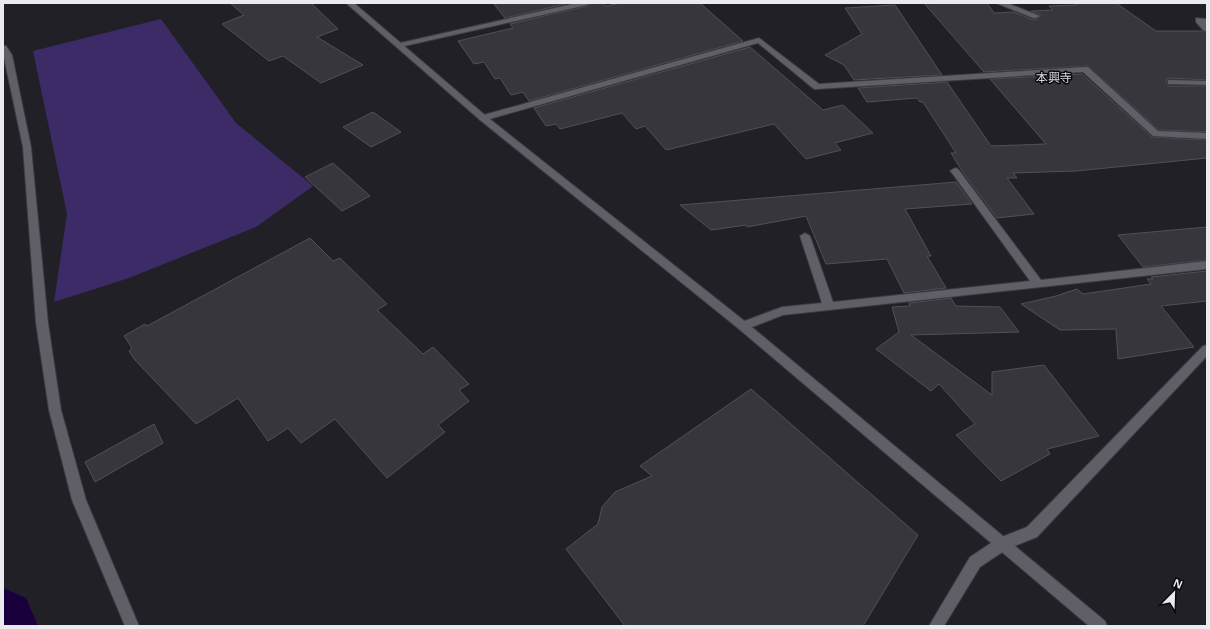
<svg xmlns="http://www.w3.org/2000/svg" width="1210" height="629" font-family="'Open Sans','Noto Sans JP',sans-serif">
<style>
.green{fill:#3d2b68}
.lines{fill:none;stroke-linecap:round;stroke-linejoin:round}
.river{fill:#19003d;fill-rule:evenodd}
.building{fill:#37363d;stroke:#515058}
.minor-casing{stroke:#3c3a40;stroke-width:2}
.tertiary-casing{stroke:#3c3a40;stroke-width:2}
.minor{fill:#605e66;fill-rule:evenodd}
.tertiary{fill:#605e66;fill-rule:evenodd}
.labels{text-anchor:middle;stroke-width:3;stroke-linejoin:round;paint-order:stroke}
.far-neighbourhood-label{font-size:12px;fill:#dad8e1;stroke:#0a0a0d}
</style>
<rect width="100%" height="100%" fill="#212026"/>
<path class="green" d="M161,19L236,123L313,186L256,227L129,278L54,302L67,214L33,51Z"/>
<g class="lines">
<path class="river" d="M3,588L26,598L38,626H3Z"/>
</g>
<g class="building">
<path d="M230,3H311L338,29L317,37L363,65L321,83L283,56L269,61L222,24L244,15Z"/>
<path d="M493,3H570L505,18Z"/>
<path d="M592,3H602L606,6L621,3H700L743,41L529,101L523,92L511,95L500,78L495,79L484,62L474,64L458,41L513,28L510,24L587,6Z"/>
<path d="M924,3H987L994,13L1014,12L1033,20L1037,19L1041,15L1031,11L1053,10L1049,6L1077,5L1075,3H1116L1156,31H1202L1207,32V80L1168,78L1166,80L1168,86H1207V132L1159,130L1088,66L984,72Z"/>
<path d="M895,5L942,75L854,80L844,65L825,55L862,34L845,8Z"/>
<path d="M750,47L823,110L843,105L873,133L835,143L841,150L806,159L774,124L666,150L645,126L636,129L622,113L560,129L556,124L546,126L534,108Z"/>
<path d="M1082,74L1152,137L1207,140V158L1076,171L1013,173L1017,178H1007L1034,214L997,218L964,174L951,153H956L923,102H920L917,98L867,102L858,88L947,82L991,146L1046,144L990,79Z"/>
<path d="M373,112L401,132L371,147L343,127Z"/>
<path d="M333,163L370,196L342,211L305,177Z"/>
<path d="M956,182L972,204L905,209L931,256H927L946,288L904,293L887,259L826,264L806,216L747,227L746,225L711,230L680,205Z"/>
<path d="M1207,227V260L1143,267L1118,235Z"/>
<path d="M310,238L333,261L340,258L387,304L377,310L423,354L433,347L469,384L459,390L469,401L438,425L445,432L387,478L335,419L301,443L288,428L268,441L238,398L196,424L135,360L129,351L132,348L124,336L145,324L147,326Z"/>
<path d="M1207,271V301L1161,306L1194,347L1118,359L1116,329L1060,330L1021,304L1056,296L1077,289L1083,294L1151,284L1147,279H1153L1151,277Z"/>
<path d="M951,298L956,306L1000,307L1019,332L911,335L992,395V372L1044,365L1099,436L1047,449L1050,454L1001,481L956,435L975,424L939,384L931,391L876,349L899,332L892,307L910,306L909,303Z"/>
<path d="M751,389L918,535L863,626H625L566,549L598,524L602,507L615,492L652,476L640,466Z"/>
<path d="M154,424L163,443L95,482L85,462Z"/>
</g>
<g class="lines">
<g class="minor-casing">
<g id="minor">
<path d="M577,3H591L587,5L400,47L396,45L400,43Z"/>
<path d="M996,3H1007L1040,16L1036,18H1033Z"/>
<path d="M1196,18L1207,19V23H1206L1207,31H1204L1196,22Z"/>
<path d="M759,38L819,84L1085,67H1088L1158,131L1207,133V139L1153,136L1083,72L817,89H814L758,43L486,120H480L479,118L480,116Z"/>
<path d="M3,46H6L12,55L31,147L48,323L61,410L86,500L139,626H125L72,500L49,410L36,323L23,147L3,53Z"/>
<path d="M1168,80L1207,81V85L1171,84H1168Z"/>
<path d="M955,168L958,169L1041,280L1207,261V269L783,315L747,329L743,330L739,329L737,326L739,323L782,307L822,303L800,236L805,233L810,236L833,302L1030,281L952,173L950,171Z"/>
<path d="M1207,345V356L1037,537L1007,549L980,567L944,626H929L970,557L997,539L1027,527L1203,346Z"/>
</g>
</g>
<g class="tertiary-casing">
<path id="tertiary" d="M346,3H354L486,116L747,323L1105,621L1107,626H1089L739,329L480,120Z"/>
</g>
<use href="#minor" class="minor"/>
<use href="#tertiary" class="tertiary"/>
</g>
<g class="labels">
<g class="far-neighbourhood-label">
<text x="1054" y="82">本興寺</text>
</g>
</g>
<rect width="1210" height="629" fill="none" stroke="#ebeaef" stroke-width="8"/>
<g transform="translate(1174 593) rotate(23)" stroke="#0a0a0d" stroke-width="3" paint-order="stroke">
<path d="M0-3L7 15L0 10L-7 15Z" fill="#ebeaef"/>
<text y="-6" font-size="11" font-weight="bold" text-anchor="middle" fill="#ebeaef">N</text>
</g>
</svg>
